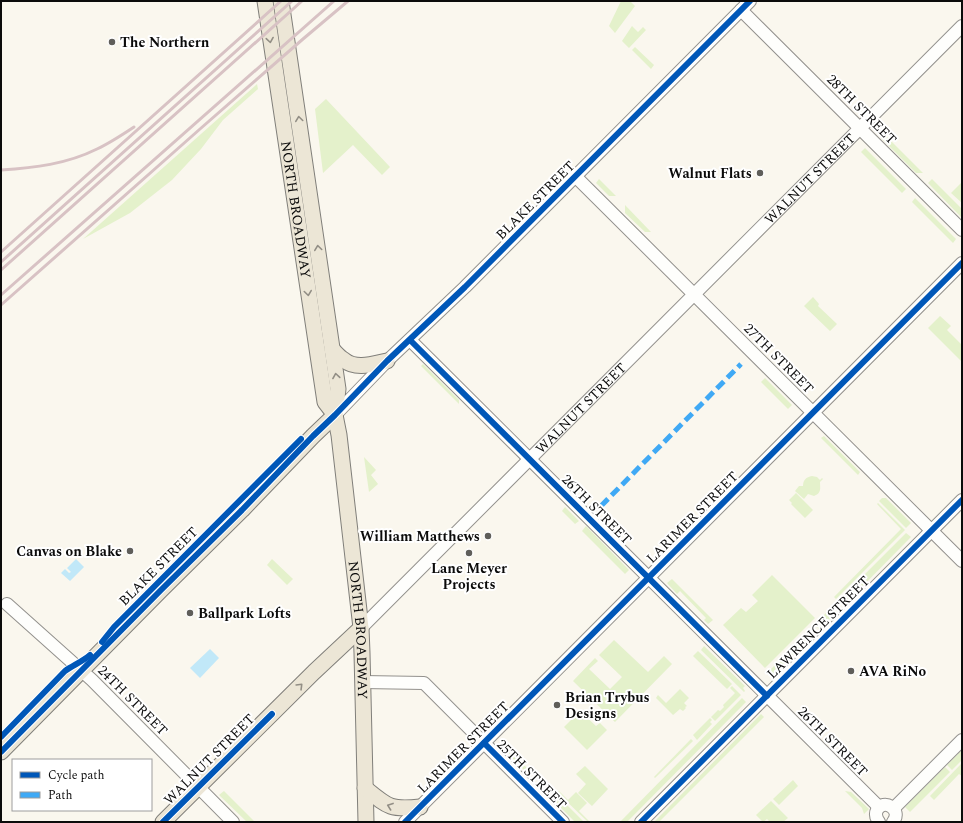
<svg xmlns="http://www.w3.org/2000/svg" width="963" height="823" font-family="Spectral,serif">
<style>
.green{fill:#e4f1cb}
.water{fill:#c1e8f8}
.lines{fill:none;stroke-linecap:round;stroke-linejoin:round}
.minor-casing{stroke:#93918d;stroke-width:14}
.major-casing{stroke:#807f7a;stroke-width:17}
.minor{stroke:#fefefc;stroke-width:12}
.major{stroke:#ece6d6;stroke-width:15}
.rail{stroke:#d8c2c4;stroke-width:3}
.quiet{stroke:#3fa9f5;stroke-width:5;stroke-dasharray:10 5;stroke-linecap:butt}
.cycleway-casing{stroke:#fff;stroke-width:8}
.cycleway{stroke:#0057b8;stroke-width:6}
.oneway{stroke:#928e85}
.poi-dot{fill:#5f5e5a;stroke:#fff;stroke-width:1.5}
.labels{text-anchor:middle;stroke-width:4;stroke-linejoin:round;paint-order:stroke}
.poi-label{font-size:14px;font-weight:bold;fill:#0b0b0b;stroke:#fff;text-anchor:start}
.street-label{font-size:14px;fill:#0b0b0b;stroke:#fff}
</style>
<rect width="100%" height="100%" fill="#faf7ee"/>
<g class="green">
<path d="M621,1H630L635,6L615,33L609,26Z"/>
<path d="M632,26L638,32L643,27L646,30L629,48L622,41Z"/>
<path d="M635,47L654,65L651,69L632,50Z"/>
<path d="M257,84L258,89L223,120L201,149L172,180L130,213L83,239Z"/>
<path d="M326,99L390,167L382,175L353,145L323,173L315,109Z"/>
<path d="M884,134L923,173H916L881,138Z"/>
<path d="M865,148L906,189L902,193L861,152Z"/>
<path d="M599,179L616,196H609L596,183Z"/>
<path d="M932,179L962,209V218L928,183Z"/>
<path d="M962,182V203L951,193Z"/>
<path d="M915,198L956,239L953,243L912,202Z"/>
<path d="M625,205L651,232H645L625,213Z"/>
<path d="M813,297L819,304L818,306L837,324L830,331L804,306Z"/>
<path d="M940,316L951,326L947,330L962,345V362L928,328Z"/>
<path d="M423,364L459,400V404L421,366Z"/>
<path d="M765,378L792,405L788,409L761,382Z"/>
<path d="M824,436L860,472L858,475L821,438Z"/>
<path d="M364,457L376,470L371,475L378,484L369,492Z"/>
<path d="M812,476L817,477L820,480L822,478L823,479L820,482C820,488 822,493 814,496L808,494L804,499L795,491L799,486H803C803,480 806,477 812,476Z"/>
<path d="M796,493L813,510L805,518L791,504L792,503L789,500Z"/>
<path d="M882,498H886L911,523L906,528L879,501Z"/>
<path d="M878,503L905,530L836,599L834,597L901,529L877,504Z"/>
<path d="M565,507L579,521L575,524L562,511Z"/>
<path d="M586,526L629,570L625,574L582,531Z"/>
<path d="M906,533L911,537L846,603L839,600Z"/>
<path d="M272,559L293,579L287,585L267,565Z"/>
<path d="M772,575L815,618L765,668L723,625L741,608L746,612L758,601L752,595Z"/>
<path d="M672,579L713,620L708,624L704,620L706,618L680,591L677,594L667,583Z"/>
<path d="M827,612L832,617L819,629L814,625Z"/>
<path d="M803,637L807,641L772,676L768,672Z"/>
<path d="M614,640L648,672L664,656L672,664L615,722L573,681L595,658L598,661L589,669L610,689L622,677L599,655Z"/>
<path d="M704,646L745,686L743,688L745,691L744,692L701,650Z"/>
<path d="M698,651L732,684L727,689L693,656Z"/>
<path d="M732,686L741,695L715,721L711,717L718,710L720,711L724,707L723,705L735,693L730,688Z"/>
<path d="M680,689L689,698L684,703L687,706L685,707L686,708L683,711L680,709L673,715L656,698L658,695L666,703Z"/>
<path d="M742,698L746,702L627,822H620Z"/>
<path d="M580,711L596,726L600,723L607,730L587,750L564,727Z"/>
<path d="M761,714L764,717L659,822H654Z"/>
<path d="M710,718L712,720L710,722L712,724L697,740L693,735Z"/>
<path d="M691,739L693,741L655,778L654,777Z"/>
<path d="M506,747L527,768L531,769L533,771H525L504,749Z"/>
<path d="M962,750V760L952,770L947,765Z"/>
<path d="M962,763V776L959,774L934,800L930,796Z"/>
<path d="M585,766L608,789L592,806L578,793L586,784L576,774Z"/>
<path d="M945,767L950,772L910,812L905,807Z"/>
<path d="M793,780L798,786L779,805L773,799Z"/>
<path d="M224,791L255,822H247L219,795Z"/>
<path d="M559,791L568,800L576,792L587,803L579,811L590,822H588L557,792Z"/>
<path d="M845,791L851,792L869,809L864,814L862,808Z"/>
<path d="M556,794L584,822H575L551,798Z"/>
<path d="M771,801L788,818L783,822H770L767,819L763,822L756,815Z"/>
</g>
<g class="water">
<path d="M76,559L84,567L70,581L61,573L65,569L69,573L71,572L67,568Z"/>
<path d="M210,649L219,658L200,678L190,668Z"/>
</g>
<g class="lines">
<g class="minor-casing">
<g id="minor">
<path d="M741,10L962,230"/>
<path d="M575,176L962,561"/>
<path d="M410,340L879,807"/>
<path d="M335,415L387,361L465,287L750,1"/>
<path d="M7,604L92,680L233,822"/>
<path id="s1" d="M361,628L962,26"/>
<path d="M363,682L424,683L563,822"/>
<path d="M894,808L962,740"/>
<path d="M405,822L962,263"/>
<path d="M641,822L962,500"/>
<path d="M879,822C876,818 875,814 877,810C883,798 903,809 893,822"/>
</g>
</g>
<g class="major-casing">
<g id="major">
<path id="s2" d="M265,1L325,402L335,415"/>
<path id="s3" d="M281,1L338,389L335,415L339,435L361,628L362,653L366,822"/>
<path d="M332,349C336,353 339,357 344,360C356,370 373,364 387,361"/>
<path d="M1,752L161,590L242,510L313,436L335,415"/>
<path d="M365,788C388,807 390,810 420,807"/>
<path d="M163,822L314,672L361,628"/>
</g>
</g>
<use href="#minor" class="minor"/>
<use href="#major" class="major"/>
<g class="rail">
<path d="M1,170C34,168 67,164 97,149C110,143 122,135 134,127"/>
<path d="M1,252L281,1"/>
<path d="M1,262L292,1"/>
<path d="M1,270L302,1"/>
<path d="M1,295L334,1"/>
<path d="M1,305L200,129L303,39L348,1"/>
</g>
<path class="quiet" d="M601,506L741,364"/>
<g class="cycleway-casing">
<g id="cycleway">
<path d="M410,340L767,696"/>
<path d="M102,642L114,627L301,439"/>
<path d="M1,737L65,671C74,665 83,661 90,655"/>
<path d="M484,743L563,822"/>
<path d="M1,752L161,590L242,510L313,436L335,415L387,361L465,287L750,1"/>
<path d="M163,822L272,714"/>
<path d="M405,822L962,263"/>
<path d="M641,822L962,500"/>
</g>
</g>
<use href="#cycleway" class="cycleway"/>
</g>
<defs><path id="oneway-chevron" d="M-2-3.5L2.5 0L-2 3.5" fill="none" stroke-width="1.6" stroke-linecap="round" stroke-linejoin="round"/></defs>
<g class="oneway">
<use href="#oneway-chevron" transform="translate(270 40) rotate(81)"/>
<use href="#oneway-chevron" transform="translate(299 119) rotate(-98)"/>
<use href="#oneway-chevron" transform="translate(318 248) rotate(-98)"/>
<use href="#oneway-chevron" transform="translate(308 293) rotate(82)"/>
<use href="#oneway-chevron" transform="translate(336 376) rotate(-99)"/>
<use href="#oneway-chevron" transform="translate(300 686) rotate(-45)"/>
<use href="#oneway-chevron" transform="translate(390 806) rotate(-160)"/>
</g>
<g class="poi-dot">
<circle cx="112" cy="42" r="4"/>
<circle cx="760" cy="173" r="4"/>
<circle cx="488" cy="536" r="4"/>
<circle cx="130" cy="551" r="4"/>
<circle cx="469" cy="553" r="4"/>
<circle cx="190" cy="613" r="4"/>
<circle cx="851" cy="671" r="4"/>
<circle cx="557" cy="705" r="4"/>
</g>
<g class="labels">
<g class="poi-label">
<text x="120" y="47">The Northern</text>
<text x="752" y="178" text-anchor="end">Walnut Flats</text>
<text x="480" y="541" text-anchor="end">William Matthews</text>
<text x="122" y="556" text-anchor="end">Canvas on Blake</text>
<text x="469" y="573" text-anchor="middle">Lane Meyer<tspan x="469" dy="16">Projects</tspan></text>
<text x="198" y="618">Ballpark Lofts</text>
<text x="859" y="676">AVA RiNo</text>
<text x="565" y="702">Brian Trybus<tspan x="565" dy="16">Designs</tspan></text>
</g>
<g class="street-label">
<text transform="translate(862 109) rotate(45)" y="5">28TH STREET</text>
<text dy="5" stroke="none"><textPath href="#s1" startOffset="635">WALNUT STREET</textPath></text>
<text transform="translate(535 200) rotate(-45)" y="5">BLAKE STREET</text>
<text dy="5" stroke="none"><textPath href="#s2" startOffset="211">NORTH BROADWAY</textPath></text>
<text transform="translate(779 358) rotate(45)" y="5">27TH STREET</text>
<text dy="5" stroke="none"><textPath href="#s1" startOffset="311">WALNUT STREET</textPath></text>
<text transform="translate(597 509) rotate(45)" y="5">26TH STREET</text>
<text transform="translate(692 517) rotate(-45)" y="5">LARIMER STREET</text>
<text transform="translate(158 566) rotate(-45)" y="5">BLAKE STREET</text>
<text transform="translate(818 627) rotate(-45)" y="5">LAWRENCE STREET</text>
<text dy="5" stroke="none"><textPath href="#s3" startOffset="635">NORTH BROADWAY</textPath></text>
<text transform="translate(133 700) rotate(45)" y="5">24TH STREET</text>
<text transform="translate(833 741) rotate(45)" y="5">26TH STREET</text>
<text transform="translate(463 747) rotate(-45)" y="5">LARIMER STREET</text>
<text transform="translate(209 759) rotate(-45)" y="5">WALNUT STREET</text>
<text transform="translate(532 774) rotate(45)" y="5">25TH STREET</text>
</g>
</g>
<rect width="963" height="823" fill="none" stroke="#0b0b0b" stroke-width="4"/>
<rect x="12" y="759" width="140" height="52" fill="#ffffff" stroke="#9d9d9d"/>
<rect x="20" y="772" width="20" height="6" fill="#0057b8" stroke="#9d9d9d"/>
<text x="48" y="779" font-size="12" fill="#0b0b0b">Cycle path</text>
<rect x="20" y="792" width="20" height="6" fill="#3fa9f5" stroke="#9d9d9d"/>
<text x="48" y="799" font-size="12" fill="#0b0b0b">Path</text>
</svg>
